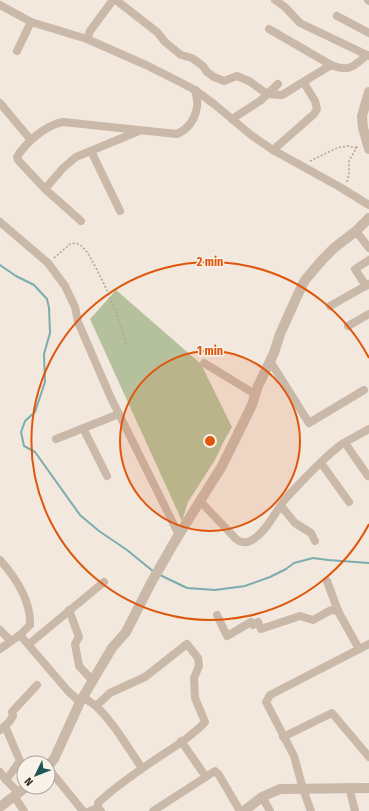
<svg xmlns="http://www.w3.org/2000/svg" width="369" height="811" font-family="'Fira Sans Condensed',sans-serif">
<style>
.green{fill:#b5c19d}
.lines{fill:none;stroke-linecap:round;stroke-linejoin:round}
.stream{stroke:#7cacae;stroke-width:2}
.path{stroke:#b6a293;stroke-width:1.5;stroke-dasharray:2 2;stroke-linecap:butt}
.minor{stroke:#cab8a9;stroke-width:8}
.tertiary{stroke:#cab8a9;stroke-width:10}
.ring{fill:none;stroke:#df570d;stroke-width:2}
.centre{fill:#df570d;stroke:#f9f2e9;stroke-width:2}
.ring-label{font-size:12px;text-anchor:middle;font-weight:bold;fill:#df570d;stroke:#f9f2e9;stroke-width:3;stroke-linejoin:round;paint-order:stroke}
</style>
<rect width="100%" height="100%" fill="#f2e8dd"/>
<path class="green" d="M116,290L201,364L232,427L224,441L215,460L188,502L182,521L90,319Z"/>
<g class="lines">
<g class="stream">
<path d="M0,265L16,276L34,285L47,299L49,308L50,333L44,354L45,382L35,412L25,421L21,432L24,446L35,452L80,515L99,531L127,550L154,572"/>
<path d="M160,575L187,588L215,590L245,586L270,577L286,569L294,563L313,558L328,560L369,563"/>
</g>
<g class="path">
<path d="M310,161L337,148L347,146L357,148"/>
<path d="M347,182L349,173V161L358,145"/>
<path d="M54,258L70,244L76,243C87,248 89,256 95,266C109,293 118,315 126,344"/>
</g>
<g class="minor">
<path d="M116,0L157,32L165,42L181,55L192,58L203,66L207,72L214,77L224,81L237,76L249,81L267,94L282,95L331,65C349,72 353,67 367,55"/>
<path d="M275,0L285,7L300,23L369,56"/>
<path d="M368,0L369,1"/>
<path d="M0,5L31,22L87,39L146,65L176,80L195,90L214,104L251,135L273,150L338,186L369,205"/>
<path d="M337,16L369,33"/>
<path d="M269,29L331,65"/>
<path d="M87,39L90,31L113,0"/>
<path d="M17,51L31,22"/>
<path d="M0,103L31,140"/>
<path d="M232,119L260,101L278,84"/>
<path d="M273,150L314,114L317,109L315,101L304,83"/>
<path d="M91,151L120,211"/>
<path d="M45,189L63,168L76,157L139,131"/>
<path d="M81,221L45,189L18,160L17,157C26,142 46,125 63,122L177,134C188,129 195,119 197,107C198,102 196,95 195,90"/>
<path d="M0,222L48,263L65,286L75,307L78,322L111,398L179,535"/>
<path d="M356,231L369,248"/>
<path d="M366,286L355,269L369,260"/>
<path d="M330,306L369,284"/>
<path d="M348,326L369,314"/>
<path d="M270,361L309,423L364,390"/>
<path d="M204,363L255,394"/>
<path d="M83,428L107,476"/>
<path d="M56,439L119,414"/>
<path d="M345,443L368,476"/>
<path d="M321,463L349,502"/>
<path d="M200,501L236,539C243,544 248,543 255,538C269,528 276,510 287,497C303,480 323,458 342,444C351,439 360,434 369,429"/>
<path d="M281,506L295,523L311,533L315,541"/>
<path d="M0,560C16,578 31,600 30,625L20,635L0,649"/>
<path d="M327,581L338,611L359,649"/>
<path d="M69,610L79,637L75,644L79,666L93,681"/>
<path d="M217,615L227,636L251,622L253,625L258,622L261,629L300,616L313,620L331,610L338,611"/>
<path d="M0,630L11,641"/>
<path d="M20,635L68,691L80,702"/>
<path d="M29,644L104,582"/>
<path d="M83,697L96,706L110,693L145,677L187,644L198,658L199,666L194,678L195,698L205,722C190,738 171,749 153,761C134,774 115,787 98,803V808L101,811"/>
<path d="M96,706C115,724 127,747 142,768"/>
<path d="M5,726L20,761L6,780"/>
<path d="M0,730L9,722L13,716L12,712L37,685"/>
<path d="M283,737L332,713L369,757"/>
<path d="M181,741L206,777"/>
<path d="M48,768L83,811"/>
<path d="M0,772L6,780L19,793"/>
<path d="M349,787L355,811"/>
<path d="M14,796L24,811"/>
<path d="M262,797L270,811"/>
<path d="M90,811L98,808"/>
<path d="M153,811L215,771L219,775L240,811"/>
<path d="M311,811L303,789L294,756L266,702L270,695L369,644"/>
</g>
<g class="tertiary">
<path d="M369,92L362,116L363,128L369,149"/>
<path d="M48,766L54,759L80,702L112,648L126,632L151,583L175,541L222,466L252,405L258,386L274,353L280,334L299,292L305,280L323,259L334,248L356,231L369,218"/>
<path d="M0,807L26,787"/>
<path d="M244,811L262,797L280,789L369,788"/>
</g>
</g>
<circle cx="210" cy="441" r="90" fill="#df570d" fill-opacity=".12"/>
<g class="ring">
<circle cx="210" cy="441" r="90"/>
<path d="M369 524A179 179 0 1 1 369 358"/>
</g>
<circle cx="210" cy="441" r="6" class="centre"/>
<g class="ring-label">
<text x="210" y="266">2 min</text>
<text x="210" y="355">1 min</text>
</g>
<g transform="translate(36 775) rotate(227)"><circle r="19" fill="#f9f2e9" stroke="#aba39c"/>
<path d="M0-3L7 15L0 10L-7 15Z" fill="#1f5458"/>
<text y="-6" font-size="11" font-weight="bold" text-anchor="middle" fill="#372d29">N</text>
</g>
</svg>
